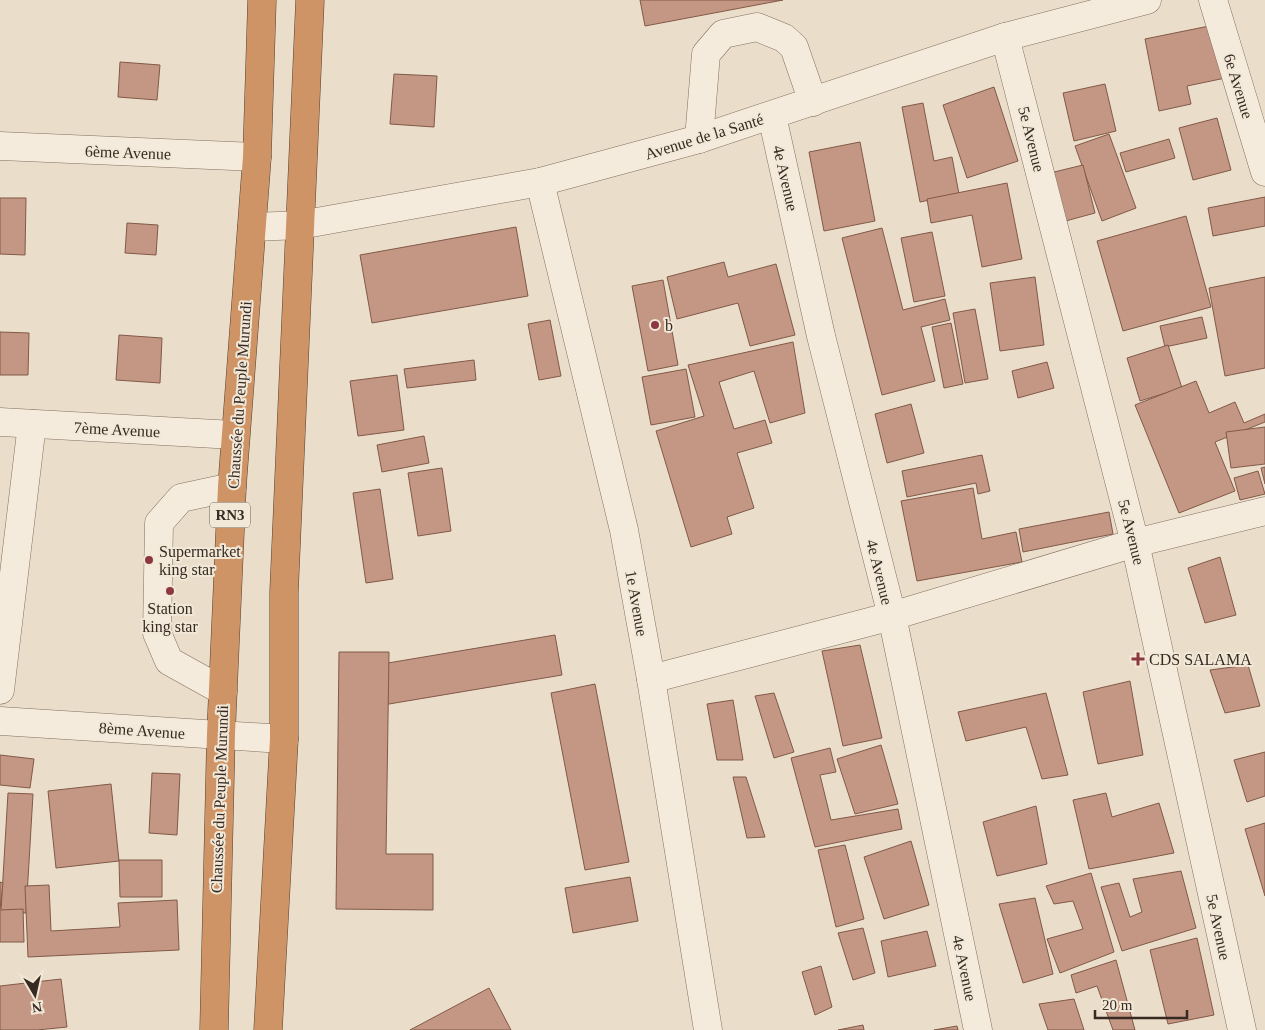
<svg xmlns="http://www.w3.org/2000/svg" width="1265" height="1030" font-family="'Times New Roman',serif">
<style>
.building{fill:#c49784;stroke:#815948}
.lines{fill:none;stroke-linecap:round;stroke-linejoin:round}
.minor-casing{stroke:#846f60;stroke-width:29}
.highway-casing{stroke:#533f33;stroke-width:29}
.minor{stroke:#f5ebdc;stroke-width:28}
.highway{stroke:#cf9465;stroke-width:28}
.poi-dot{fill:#8d3741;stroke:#f2e8d8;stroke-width:2}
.labels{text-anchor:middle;stroke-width:4;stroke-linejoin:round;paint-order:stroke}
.shield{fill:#f2e8d8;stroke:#6f6359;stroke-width:1}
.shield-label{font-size:15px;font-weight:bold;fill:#372a22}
.street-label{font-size:16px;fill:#372a22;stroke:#f2e8d8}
.poi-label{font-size:16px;fill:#372a22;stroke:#f2e8d8;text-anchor:start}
</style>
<rect width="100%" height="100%" fill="#eaddc9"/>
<g class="building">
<path d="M640,0H783L645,26Z"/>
<path d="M1224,23L1235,76L1187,86L1191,104L1159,111L1145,39Z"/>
<path d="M120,62L160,65L157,100L118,97Z"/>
<path d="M394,74L437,76L434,127L390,124Z"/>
<path d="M1105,84L1116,131L1074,141L1063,93Z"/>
<path d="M994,87L1018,161L967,178L943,105Z"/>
<path d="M923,103L934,161L952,157L959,194L920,202L902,107Z"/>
<path d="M1217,118L1231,170L1193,180L1179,128Z"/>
<path d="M1109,134L1136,208L1102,221L1075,146Z"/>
<path d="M1169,139L1175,158L1126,172L1120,153Z"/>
<path d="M860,142L875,221L824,231L809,152Z"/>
<path d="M1083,165L1095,213L1062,222L1050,173Z"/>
<path d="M1007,183L1022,259L982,267L972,215L931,223L927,199Z"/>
<path d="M1265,197V226L1213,236L1208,208Z"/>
<path d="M0,198H26L25,255L0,254Z"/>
<path d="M1186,216L1211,307L1123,331L1097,241Z"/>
<path d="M127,223L158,225L156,255L125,253Z"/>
<path d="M516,227L528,296L372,323L360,255Z"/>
<path d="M882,228L903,310L945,299L950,320L921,327L935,381L882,395L842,238Z"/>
<path d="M932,232L945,296L914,302L901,238Z"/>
<path d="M724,262L728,277L776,264L795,335L750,346L738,303L677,319L667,277Z"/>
<path d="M1035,277L1044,345L1000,351L990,283Z"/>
<path d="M1265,277V368L1225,376L1209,288Z"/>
<path d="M663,280L678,365L648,371L632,286Z"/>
<path d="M975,309L988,379L965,383L953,313Z"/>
<path d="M1202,317L1207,338L1165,347L1160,326Z"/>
<path d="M550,320L561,376L539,380L528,324Z"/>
<path d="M951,323L963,384L944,388L932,327Z"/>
<path d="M0,332L29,333L28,375H0Z"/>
<path d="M119,335L162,338L160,383L116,380Z"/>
<path d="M793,342L805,413L770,423L754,371L719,382L734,429L765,420L772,443L737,453L754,508L727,517L732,534L691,547L656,431L704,416L688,365Z"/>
<path d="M1168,345L1182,388L1140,401L1127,358Z"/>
<path d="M474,360L476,380L407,388L404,369Z"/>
<path d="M1047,362L1054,388L1018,398L1012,371Z"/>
<path d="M686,369L695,417L651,425L642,377Z"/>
<path d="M397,375L404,430L358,436L350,381Z"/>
<path d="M1196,381L1209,413L1235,402L1244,423L1265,414V422L1215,442L1235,491L1179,513L1135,405Z"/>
<path d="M911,404L924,453L887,463L875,414Z"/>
<path d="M1265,427V464L1231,468L1226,432Z"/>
<path d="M424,436L429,463L382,472L377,445Z"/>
<path d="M982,455L990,491L978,494L976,483L907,497L902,471Z"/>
<path d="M1265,467V484L1261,468Z"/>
<path d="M442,468L451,531L418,536L408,473Z"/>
<path d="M1258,471L1265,494L1240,500L1234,478Z"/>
<path d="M973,488L982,539L1016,532L1022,562L917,581L901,501Z"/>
<path d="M380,489L393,579L366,583L353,493Z"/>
<path d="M1109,512L1113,534L1023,552L1019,529Z"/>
<path d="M1220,557L1236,615L1205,623L1188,568Z"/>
<path d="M555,635L562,675L383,705L376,665Z"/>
<path d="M860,645L882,738L843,746L822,651Z"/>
<path d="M339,652H389L386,854H433V910L336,909Z"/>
<path d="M1248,665L1260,706L1225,713L1210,670Z"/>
<path d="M1130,681L1143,755L1098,764L1083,692Z"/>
<path d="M595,684L629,862L585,870L551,693Z"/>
<path d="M774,693L794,752L774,758L755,696Z"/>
<path d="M1046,693L1068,775L1042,779L1026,727L966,741L958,712Z"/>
<path d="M733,700L743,760H717L707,704Z"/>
<path d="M881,745L898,804L855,814L837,759Z"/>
<path d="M830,748L836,772L820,775L831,820L898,809L902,829L815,847L791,758Z"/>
<path d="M1265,752V796L1247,802L1234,760Z"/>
<path d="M0,755L34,759L30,788L0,785Z"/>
<path d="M152,773L180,774L177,835L149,833Z"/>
<path d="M733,777H746L765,837L747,838Z"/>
<path d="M111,784L119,861L56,868L48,791Z"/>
<path d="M8,793L33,794L26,913L1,911Z"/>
<path d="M1106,793L1112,817L1159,803L1174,853L1089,869L1073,800Z"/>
<path d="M1036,806L1047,864L997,876L983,822Z"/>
<path d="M1265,823V896L1245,829Z"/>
<path d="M911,841L929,905L884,919L864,857Z"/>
<path d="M845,845L864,919L836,927L818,850Z"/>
<path d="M119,860H162V897H120Z"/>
<path d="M1181,871L1196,928L1122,951L1101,887L1119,883L1130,917L1142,912L1133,879Z"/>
<path d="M1091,873L1114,952L1060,973L1047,939L1083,929L1073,901L1054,904L1046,886Z"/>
<path d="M630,877L638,921L573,933L565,888Z"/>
<path d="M0,882L3,883L0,909Z"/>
<path d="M49,885L51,931L120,927L118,903L177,900L179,950L28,957L25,886Z"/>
<path d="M1035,898L1053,974L1023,983L999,904Z"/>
<path d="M23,909L24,942H0V910Z"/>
<path d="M863,928L875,973L853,980L838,933Z"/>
<path d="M927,931L936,966L888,977L881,941Z"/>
<path d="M1197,938L1214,1015L1168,1024L1150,950Z"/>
<path d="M1116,960L1135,1030H1113L1097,986L1076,993L1071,975Z"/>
<path d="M821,966L832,1007L815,1015L802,972Z"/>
<path d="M61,979L67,1027L37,1030H0V986Z"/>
<path d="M489,988L511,1030H410Z"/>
<path d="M1074,999L1084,1030H1048L1039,1004Z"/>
<path d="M863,1025L864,1030H838Z"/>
<path d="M957,1026L958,1030H934Z"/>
</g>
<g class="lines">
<g class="minor-casing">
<g id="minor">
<path d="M1213,0L1265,172"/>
<path d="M1005,37L1135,543L1242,1030"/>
<path d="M772,116L821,336L892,616L978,1030"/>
<path d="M699,139L706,54L723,34L757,27L784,38L794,47L813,102"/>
<path d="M0,146L257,157"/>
<path d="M540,182L624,530L651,679L708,1030"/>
<path d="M252,227L300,225L540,182L699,139L1005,37L1147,0"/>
<path d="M0,422L234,435"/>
<path d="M651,679L892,616L1135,543L1265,511"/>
<path d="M0,690L32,424"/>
<path d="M223,691L169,661L157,633L159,523L181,498L232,487"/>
<path d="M0,721L284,739"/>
</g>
</g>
<g class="highway-casing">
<g id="highway">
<path d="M214,1030L221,734L232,487L257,157L262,0"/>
<path d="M268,1030L284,739V592L310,0"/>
</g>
</g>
<use href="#minor" class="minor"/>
<use href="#highway" class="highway"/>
</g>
<g class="poi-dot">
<circle cx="655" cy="325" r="5"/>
<circle cx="149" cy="560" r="5"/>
<circle cx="170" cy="591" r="5"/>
<path d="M1135.5 651.5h5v5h5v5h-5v5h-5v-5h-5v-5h5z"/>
</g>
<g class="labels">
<rect class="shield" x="210" y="502.5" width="40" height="25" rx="4"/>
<g class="shield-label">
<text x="230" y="520">RN3</text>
</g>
<g class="street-label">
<text transform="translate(1239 86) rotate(73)" y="6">6e Avenue</text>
<text transform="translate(704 136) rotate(-17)" y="6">Avenue de la Santé</text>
<text transform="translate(1032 139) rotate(76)" y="6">5e Avenue</text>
<text transform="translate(128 152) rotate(2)" y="6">6ème Avenue</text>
<text transform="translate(786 178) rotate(77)" y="6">4e Avenue</text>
<text transform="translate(239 395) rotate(-86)" y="6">Chaussée du Peuple Murundi</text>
<text transform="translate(117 429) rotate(3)" y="6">7ème Avenue</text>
<text transform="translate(1132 532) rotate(76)" y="6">5e Avenue</text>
<text transform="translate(880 572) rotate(76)" y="6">4e Avenue</text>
<text transform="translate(637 603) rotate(80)" y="6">1e Avenue</text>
<text transform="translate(142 730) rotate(4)" y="6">8ème Avenue</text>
<text transform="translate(219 799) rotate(-88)" y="6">Chaussée du Peuple Murundi</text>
<text transform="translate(1219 927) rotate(78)" y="6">5e Avenue</text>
<text transform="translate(965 968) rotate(78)" y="6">4e Avenue</text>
</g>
<g class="poi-label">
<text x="665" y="331">b</text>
<text x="159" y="557">Supermarket<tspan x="159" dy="18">king star</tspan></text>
<text x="170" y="614" text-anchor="middle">Station<tspan x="170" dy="18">king star</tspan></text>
<text x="1149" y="665">CDS SALAMA</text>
</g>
</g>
<g transform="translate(35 995) rotate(171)" stroke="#f2e8d8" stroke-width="4" paint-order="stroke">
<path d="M0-4L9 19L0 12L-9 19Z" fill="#372a22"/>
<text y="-8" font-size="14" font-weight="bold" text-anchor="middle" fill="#372a22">N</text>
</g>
<path d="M1095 1010v8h92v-8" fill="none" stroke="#372a22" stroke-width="2.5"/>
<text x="1102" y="1010" font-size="15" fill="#372a22" stroke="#f2e8d8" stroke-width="4" paint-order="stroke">20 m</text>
</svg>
